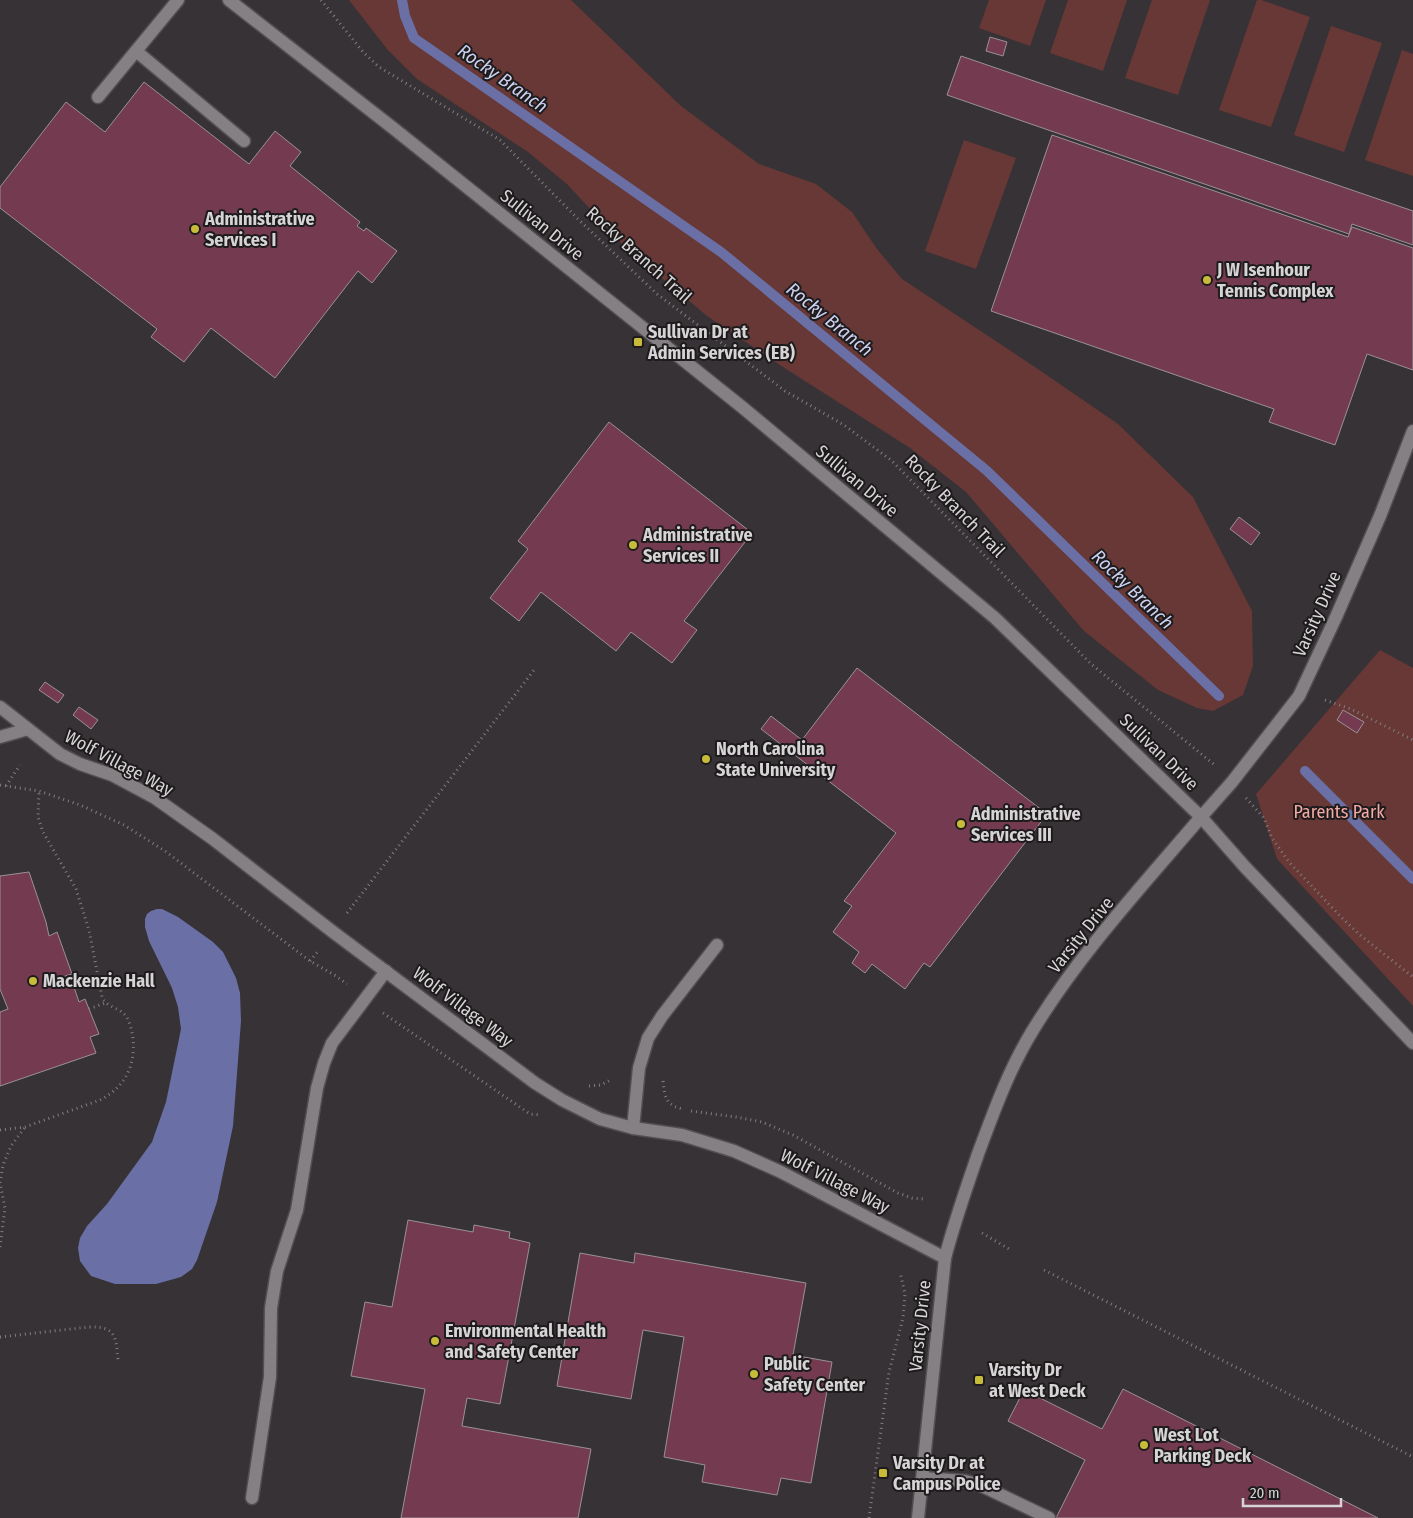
<svg xmlns="http://www.w3.org/2000/svg" width="1413" height="1518" font-family="'Fira Sans Condensed',sans-serif">
<style>
.green{fill:#673835}
.water{fill:#6a70a6}
.lines{fill:none;stroke-linecap:round;stroke-linejoin:round}
.stream{stroke:#6a70a6;stroke-width:10}
.building{fill:#743b50;stroke:#999294}
.service-casing{stroke:#524e51;stroke-width:15}
.minor-casing{stroke:#524e51;stroke-width:15}
.tertiary-casing{stroke:#524e51;stroke-width:15}
.path{stroke:#817d80;stroke-width:3;stroke-dasharray:1 4;stroke-linecap:butt}
.service{stroke:#858084;stroke-width:12}
.minor{stroke:#858084;stroke-width:12}
.tertiary{stroke:#858084;stroke-width:12}
.poi-dot{fill:#c9bb3a;stroke:#1d1b1c;stroke-width:2}
.labels{text-anchor:middle;stroke-width:4;stroke-linejoin:round;paint-order:stroke}
.poi-label{font-size:18px;font-weight:bold;fill:#d7d4d6;stroke:#1d1b1c;text-anchor:start}
.street-label{font-size:18px;fill:#d7d4d6;stroke:#1d1b1c}
.park-label{font-size:18px;fill:#f5a9a4;stroke:#1d1b1c}
.water-label{font-size:19px;font-style:italic;fill:#ccd0f1;stroke:#1d1b1c}
</style>
<rect width="100%" height="100%" fill="#373236"/>
<g class="green">
<path d="M349,0H571L681,106L759,164L816,184L852,212L877,249L902,279L1035,367L1118,424L1193,497L1252,611L1253,666L1243,695L1213,711L1197,708L1158,690L1084,631L966,492L910,448L783,367L707,316L625,247L568,185L528,152L417,79L387,49Z"/>
<path d="M989,0H1046L1030,46L979,28Z"/>
<path d="M1068,0H1127L1103,71L1050,53Z"/>
<path d="M1152,0H1210L1178,95L1125,78Z"/>
<path d="M1257,0H1261L1310,17L1271,127L1219,110Z"/>
<path d="M1331,26L1382,43L1344,152L1294,135Z"/>
<path d="M1402,50L1413,54V176L1365,160Z"/>
<path d="M964,140L1016,158L976,269L925,251Z"/>
<path d="M1380,650L1413,668V1006L1277,859L1256,794Z"/>
</g>
<path class="water" d="M157,909H162L178,917L213,942L223,952L236,978L240,993L241,1021L233,1126L217,1202L197,1260L192,1269L181,1277L156,1284H115L91,1276L80,1261L78,1248L80,1238L87,1226L107,1204L152,1142L166,1102L181,1029L178,1007L172,988L149,941L145,927V919L147,914L151,911Z"/>
<g class="lines">
<g class="stream">
<path d="M402,0L405,16L414,38L721,252L986,470L1219,696"/>
<path d="M1305,771L1413,879"/>
</g>
</g>
<g class="building">
<path d="M990,37L1007,42L1003,56L986,51Z"/>
<path d="M961,56L1413,211V245L1352,224L1349,234L947,95Z"/>
<path d="M144,82L249,164L275,131L301,152L290,166L360,222L357,226L364,231L366,228L397,251L372,283L358,271L275,378L211,328L184,362L151,337L157,329L0,208V187L66,102L105,132Z"/>
<path d="M1052,135L1348,237L1352,227L1413,248V370L1367,354L1335,445L1269,422L1274,409L991,311Z"/>
<path d="M609,422L752,533L684,621L697,630L672,663L631,632L616,651L541,592L519,621L490,598L528,549L518,541Z"/>
<path d="M1239,517L1260,533L1251,545L1230,529Z"/>
<path d="M857,668L1047,814L930,967L924,963L905,989L872,964L865,973L852,963L859,952L833,932L852,906L844,901L896,833L761,729L771,716L802,740Z"/>
<path d="M45,682L64,695L58,703L39,690Z"/>
<path d="M79,707L98,720L91,729L73,715Z"/>
<path d="M1343,710L1364,722L1357,733L1337,720Z"/>
<path d="M29,872L46,922L49,936L57,932L72,974L65,976L69,988L74,987L79,1002L85,999L99,1034L90,1037L96,1053L0,1086V1012L8,1009L0,989V876Z"/>
<path d="M408,1220L473,1232L474,1225L510,1232L509,1238L530,1243L500,1404L467,1398L462,1426L591,1449L578,1518H401L425,1389L351,1376L365,1302L392,1307Z"/>
<path d="M580,1253L634,1263L635,1253L806,1283L793,1355L832,1362L811,1483L781,1478L777,1495L702,1482L705,1465L664,1457L684,1337L643,1330L631,1399L557,1386Z"/>
<path d="M1123,1389L1378,1518H1056L1085,1460L1008,1421L1024,1390L1102,1429Z"/>
</g>
<g class="lines">
<g class="service-casing">
<g id="service">
<path d="M136,51L244,141"/>
<path d="M98,97L178,0"/>
<path d="M0,737L28,729"/>
<path d="M633,1128L639,1068L648,1038L662,1016L717,945"/>
<path d="M923,1478L965,1481L980,1485L1049,1518"/>
<path d="M252,1498L270,1377L271,1308L277,1271L297,1210L317,1088L324,1063L332,1043L386,971"/>
</g>
</g>
<g class="minor-casing">
<g id="minor">
<path d="M0,707L60,754L80,764L112,775L155,798L213,839L333,932L535,1083L562,1100L600,1119L633,1128L682,1135L734,1151L781,1172L945,1258"/>
<path d="M1201,817L1232,782L1299,696L1336,617L1380,516L1413,431"/>
</g>
</g>
<g class="tertiary-casing">
<g id="tertiary">
<path d="M229,0L393,128L742,407L995,618L1201,817L1245,867L1413,1043"/>
<path d="M918,1518L945,1258C954,1223 966,1189 978,1154C994,1111 1009,1069 1033,1030C1080,953 1143,885 1201,817"/>
</g>
</g>
<g class="path">
<path d="M321,0L363,52L379,67L500,140L579,220L657,294L785,391L844,425L891,460L1091,664L1216,766"/>
<path d="M1325,700L1351,709L1413,740"/>
<path d="M0,785L39,791L80,805L124,825L165,851L310,961L336,976L347,984"/>
<path d="M6,786L20,765"/>
<path d="M1246,798L1264,818L1272,838L1289,862L1341,917L1360,935L1413,977"/>
<path d="M347,913L534,670"/>
<path d="M310,961L319,950"/>
<path d="M89,1009L105,1003"/>
<path d="M383,1013L530,1114L541,1115"/>
<path d="M663,1081C665,1097 665,1105 683,1109"/>
<path d="M589,1086L601,1085L612,1079"/>
<path d="M691,1111L736,1117L762,1122L793,1135L898,1193L912,1198L924,1199"/>
<path d="M0,1130L25,1127L100,1100C124,1088 136,1066 133,1039C132,1031 130,1022 126,1016C119,1007 107,1008 102,997L89,930L76,889L43,832L38,817L39,791"/>
<path d="M982,1233L1009,1249"/>
<path d="M0,1247L5,1208L0,1183L3,1165L11,1146L25,1127"/>
<path d="M1044,1270L1413,1457"/>
<path d="M0,1337L89,1327C116,1326 116,1337 118,1360"/>
<path d="M869,1518L889,1372L903,1318L905,1294L900,1272"/>
</g>
<use href="#service" class="service"/>
<use href="#minor" class="minor"/>
<use href="#tertiary" class="tertiary"/>
</g>
<g class="poi-dot">
<circle cx="195" cy="229" r="5"/>
<circle cx="1207" cy="280" r="5"/>
<rect x="633" y="337" width="10" height="10" rx="2.5"/>
<circle cx="633" cy="545" r="5"/>
<circle cx="706" cy="759" r="5"/>
<circle cx="961" cy="824" r="5"/>
<circle cx="33" cy="981" r="5"/>
<circle cx="435" cy="1341" r="5"/>
<circle cx="754" cy="1374" r="5"/>
<rect x="974" y="1375" width="10" height="10" rx="2.5"/>
<circle cx="1144" cy="1445" r="5"/>
<rect x="878" y="1468" width="10" height="10" rx="2.5"/>
</g>
<g class="labels">
<g class="poi-label">
<text x="205" y="225">Administrative<tspan x="205" dy="21">Services I</tspan></text>
<text x="1217" y="276">J W Isenhour<tspan x="1217" dy="21">Tennis Complex</tspan></text>
<text x="648" y="338">Sullivan Dr at<tspan x="648" dy="21">Admin Services (EB)</tspan></text>
<text x="643" y="541">Administrative<tspan x="643" dy="21">Services II</tspan></text>
<text x="716" y="755">North Carolina<tspan x="716" dy="21">State University</tspan></text>
<text x="971" y="820">Administrative<tspan x="971" dy="21">Services III</tspan></text>
<text x="43" y="987">Mackenzie Hall</text>
<text x="445" y="1337">Environmental Health<tspan x="445" dy="21">and Safety Center</tspan></text>
<text x="764" y="1370">Public<tspan x="764" dy="21">Safety Center</tspan></text>
<text x="989" y="1376">Varsity Dr<tspan x="989" dy="21">at West Deck</tspan></text>
<text x="1154" y="1441">West Lot<tspan x="1154" dy="21">Parking Deck</tspan></text>
<text x="893" y="1469">Varsity Dr at<tspan x="893" dy="21">Campus Police</tspan></text>
</g>
<g class="street-label">
<text transform="translate(542 225) rotate(39)" y="6">Sullivan Drive</text>
<text transform="translate(639 255) rotate(42)" y="6">Rocky Branch Trail</text>
<text transform="translate(857 481) rotate(40)" y="6">Sullivan Drive</text>
<text transform="translate(955 506) rotate(46)" y="6">Rocky Branch Trail</text>
<text transform="translate(1317 614) rotate(-66)" y="6">Varsity Drive</text>
<text transform="translate(1159 752) rotate(44)" y="6">Sullivan Drive</text>
<text transform="translate(119 763) rotate(28)" y="6">Wolf Village Way</text>
<text transform="translate(1081 935) rotate(-51)" y="6">Varsity Drive</text>
<text transform="translate(463 1007) rotate(37)" y="6">Wolf Village Way</text>
<text transform="translate(835 1181) rotate(27)" y="6">Wolf Village Way</text>
<text transform="translate(920 1326) rotate(-84)" y="6">Varsity Drive</text>
</g>
<g class="park-label">
<text x="1339" y="818">Parents Park</text>
</g>
<g class="water-label">
<text transform="translate(503 78) rotate(35)" y="7">Rocky Branch</text>
<text transform="translate(830 319) rotate(39)" y="7">Rocky Branch</text>
<text transform="translate(1133 589) rotate(44)" y="7">Rocky Branch</text>
</g>
</g>
<path d="M1243 1498v8h98v-8" fill="none" stroke="#d7d4d6" stroke-width="2.5"/>
<text x="1250" y="1498" font-size="15" fill="#d7d4d6" stroke="#1d1b1c" stroke-width="4" paint-order="stroke">20 m</text>
</svg>
